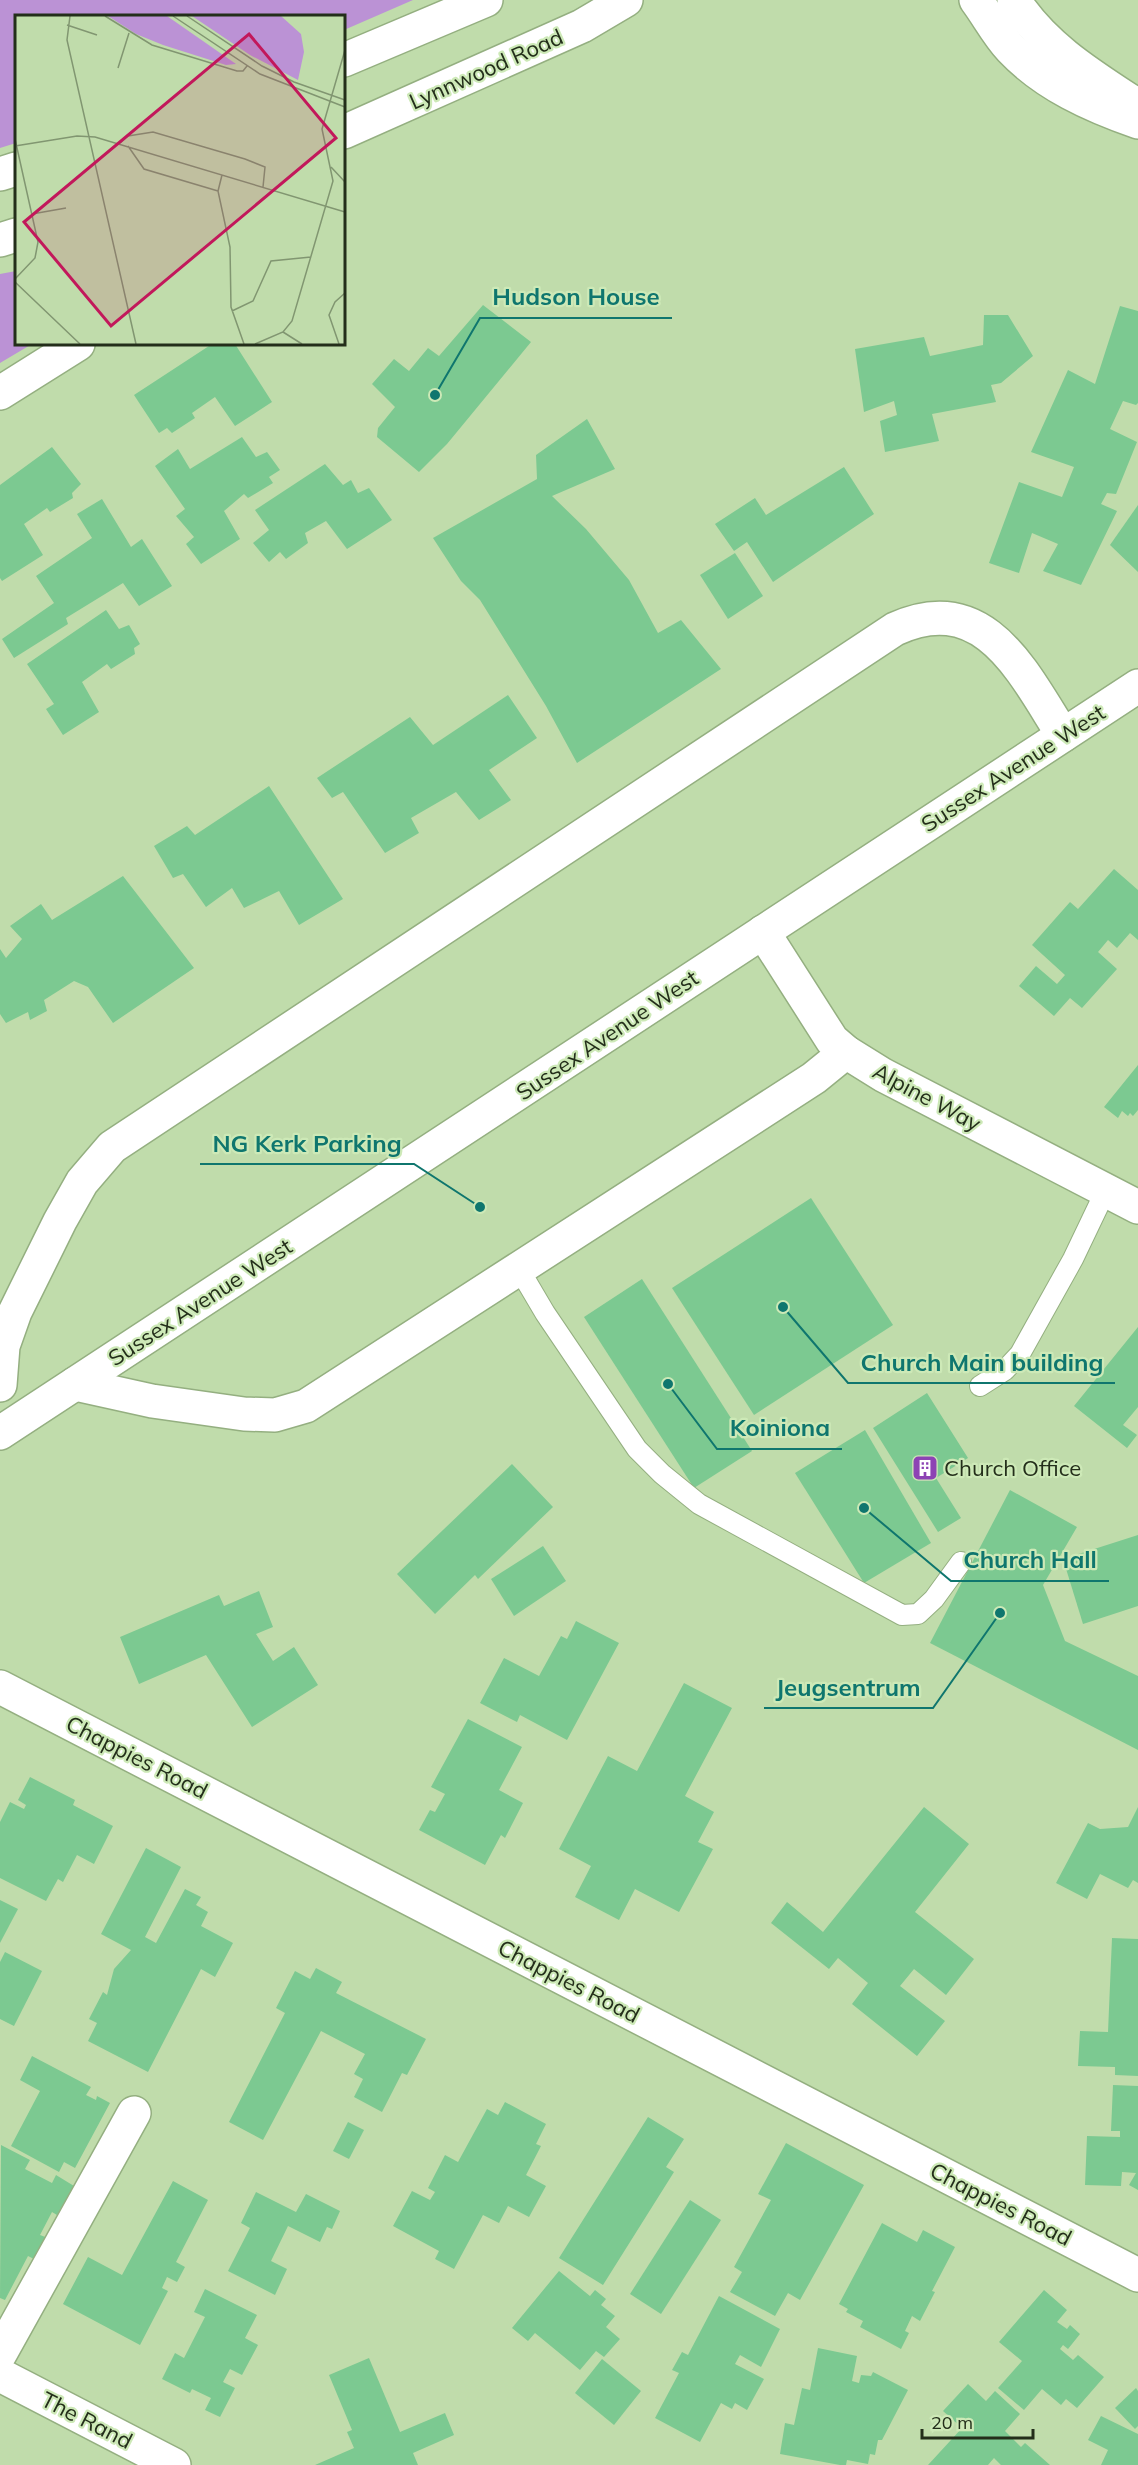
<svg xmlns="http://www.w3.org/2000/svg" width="1138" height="2465" font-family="Mulish,sans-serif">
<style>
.green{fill:#bb92d5}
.building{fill:#7cc991}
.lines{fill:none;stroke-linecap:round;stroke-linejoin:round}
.lane-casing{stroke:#94af80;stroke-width:22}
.street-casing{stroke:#94af80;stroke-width:36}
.primary-casing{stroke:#94af80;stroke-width:36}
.lane{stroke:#fff;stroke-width:20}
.street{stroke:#fff;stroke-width:33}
.primary{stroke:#fff;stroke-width:33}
.labels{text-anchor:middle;stroke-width:4.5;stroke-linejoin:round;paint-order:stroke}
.street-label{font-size:22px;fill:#232e1a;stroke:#cde9b7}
.poi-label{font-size:22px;fill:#232e1a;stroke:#cde9b7;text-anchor:start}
.inset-road{fill:none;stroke:#819671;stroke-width:1.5}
.view{fill:#c2185b;fill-opacity:0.15;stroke:#c2185b;stroke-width:3}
.inset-edge{fill:none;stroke:#232e1a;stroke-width:3}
.leader{fill:none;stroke:#0f766e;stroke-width:2}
.callout-dot{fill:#0f766e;stroke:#cde9b7;stroke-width:2}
.callout-label{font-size:24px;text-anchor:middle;font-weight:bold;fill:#0f766e;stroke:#cde9b7;stroke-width:4.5;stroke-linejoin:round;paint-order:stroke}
</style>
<rect width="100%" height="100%" fill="#c0dcab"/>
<g class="green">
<path d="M0,0H413L344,30V16H16V143L0,148Z"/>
<path d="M16,271V344H32L0,363V274Z"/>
</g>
<g class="building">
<path d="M483,305L531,342L447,444L419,472L377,437L378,428L395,407L372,384L394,359L409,371L428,348L439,356Z"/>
<path d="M1120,306L1138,311V403L1136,405L1123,401L1110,429L1137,442L1116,494L1107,493L1101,504L1117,511L1081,585L1043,571L1058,544L1032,533L1019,573L989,563L1019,482L1062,497L1074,467L1031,452L1068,370L1095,384Z"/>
<path d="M984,315H1008L1033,356L1001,383L991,385L996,402L932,414L939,441L885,452L880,421L897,415L894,401L864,412L855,349L924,337L930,356L983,345Z"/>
<path d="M212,344H235L272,402L235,426L215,397L192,413L195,418L172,433L167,428L159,433L134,395Z"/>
<path d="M587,419L615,469L552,496L586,529L629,580L658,633L681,620L721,669L577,763L546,706L480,600L461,581L433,538L537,479L536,455Z"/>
<path d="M242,437L256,457L267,452L280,470L269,477L273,483L248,498L244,494L224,511L240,539L201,564L186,544L194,537L176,516L185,509L155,466L178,449L190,469Z"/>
<path d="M52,447L81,484L72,493L73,498L50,512L47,508L24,524L43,555L2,581L0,578V485Z"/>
<path d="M325,464L343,485L351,480L358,493L369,488L392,520L347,549L326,521L305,533L308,543L286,559L280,552L269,562L253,543L269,530L255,510Z"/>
<path d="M844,467L874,514L773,582L747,542L734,551L715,524L755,498L766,515Z"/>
<path d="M102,499L131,547L142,539L172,586L139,606L123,583L66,618L68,624L14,658L2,639L54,603L36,576L92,538L77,514Z"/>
<path d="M1138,505V572L1110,545Z"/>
<path d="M735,553L763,596L728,619L700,575Z"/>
<path d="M106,610L119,629L129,625L140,644L134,648L135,654L111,669L107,664L82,682L99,712L63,735L46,709L54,704L27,664Z"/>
<path d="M508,695L537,738L489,770L511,800L479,820L456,792L411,818L419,833L385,853L343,792L332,798L317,778L410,717L433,745Z"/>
<path d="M269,786L343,899L299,925L279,891L244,908L232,888L206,907L183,874L173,878L154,846L187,826L195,835Z"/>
<path d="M1114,869L1138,890V940L1130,933L1117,948L1108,940L1098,952L1117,969L1082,1008L1070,998L1054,1016L1019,986L1036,966L1057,984L1065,975L1032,945L1070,902L1078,909Z"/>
<path d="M123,876L194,968L113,1023L88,987L74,981L44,1000L47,1011L30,1020L28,1012L6,1023L0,1014V949L6,958L22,939L10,926L41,904L52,920Z"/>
<path d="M1138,1065V1110L1133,1116L1130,1113L1128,1116L1122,1111L1118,1118L1104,1107Z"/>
<path d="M811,1198L893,1325L754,1415L672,1288Z"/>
<path d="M642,1279L752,1451L694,1488L584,1317Z"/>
<path d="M1138,1327V1407L1123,1425L1137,1435L1127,1448L1074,1406Z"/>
<path d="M927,1393L968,1458L936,1478L961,1518L938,1532L873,1428Z"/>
<path d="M865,1430L931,1543L864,1583L795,1473Z"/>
<path d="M512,1464L553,1507L478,1579L475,1575L435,1614L397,1574Z"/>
<path d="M1010,1490L1077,1527L1043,1585L1065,1641L1138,1676V1750L930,1643Z"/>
<path d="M1138,1535V1606L1083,1624L1063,1559Z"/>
<path d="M543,1546L566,1581L514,1616L491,1579Z"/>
<path d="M259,1591L273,1627L256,1634L273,1661L294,1647L318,1685L252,1727L206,1655L139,1684L120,1637L219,1595L224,1606Z"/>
<path d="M576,1621L619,1643L567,1740L520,1715L517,1722L480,1703L504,1658L539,1676L561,1636L567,1639Z"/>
<path d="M684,1683L732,1708L685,1796L714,1812L698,1842L713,1849L679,1912L635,1889L619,1920L575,1897L591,1866L559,1849L608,1756L637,1771Z"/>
<path d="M468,1719L522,1747L499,1790L523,1803L505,1838L501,1835L485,1865L419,1830L430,1810L435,1812L445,1794L431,1787Z"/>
<path d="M30,1777L75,1800L73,1805L113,1826L94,1864L77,1855L63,1882L58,1879L46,1901L0,1878V1822L10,1802L24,1809L26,1805L18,1800Z"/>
<path d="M924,1807L969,1844L915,1912L974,1959L946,1995L914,1969L900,1986L945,2021L917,2056L852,2004L868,1983L838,1958L829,1969L771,1923L787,1902L823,1932Z"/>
<path d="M1138,1807V1883L1133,1880L1128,1888L1100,1874L1087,1899L1056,1883L1088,1823L1100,1829L1128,1827Z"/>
<path d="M146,1848L181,1867L145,1937L156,1943L185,1889L201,1897L196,1905L208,1912L201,1926L233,1943L215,1977L201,1969L148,2072L88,2041L97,2023L89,2019L103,1992L107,1995L114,1969L131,1950L101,1934Z"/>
<path d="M0,1900L18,1909L0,1943Z"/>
<path d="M1112,1938L1138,1939V2076L1115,2075V2067L1078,2066L1080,2031L1108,2032Z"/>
<path d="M5,1952L42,1971L14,2026L0,2019V1962Z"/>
<path d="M316,1968L342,1982L336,1993L426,2039L407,2075L402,2073L382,2112L354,2097L363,2079L354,2074L365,2054L321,2031L263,2140L229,2122L285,2013L276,2008L295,1971L310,1979Z"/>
<path d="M32,2056L91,2087L86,2095L96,2100L97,2096L110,2103L75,2168L64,2162L59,2172L11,2146L40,2091L20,2080Z"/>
<path d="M1113,2085L1138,2086V2190L1129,2185L1136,2173L1122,2172L1121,2186L1085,2185L1087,2136L1120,2137V2131H1111Z"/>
<path d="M505,2102L546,2124L536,2144L541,2146L526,2175L546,2186L529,2217L508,2206L499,2223L483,2215L454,2269L435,2259L439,2251L393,2226L412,2191L430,2200L435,2192L428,2188L445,2155L458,2162L487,2109L498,2115Z"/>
<path d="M648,2117L684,2139L666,2167L674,2172L603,2285L559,2258Z"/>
<path d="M348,2122L364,2130L349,2159L333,2151Z"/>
<path d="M786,2143L864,2185L800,2300L788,2293L775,2316L730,2292L742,2272L734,2267L771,2200L758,2194Z"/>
<path d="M1,2145L30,2160L25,2169L52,2183L56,2175L74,2186L57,2215L52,2212L40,2235L48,2238L36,2260L28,2256L5,2300L0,2298Z"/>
<path d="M173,2181L208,2200L176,2262L185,2267L177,2282L167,2277L162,2288L168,2291L140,2345L63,2304L88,2257L122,2275Z"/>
<path d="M256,2192L296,2212L306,2194L340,2211L332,2229L327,2227L320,2242L288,2226L271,2261L287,2269L275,2295L228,2271L250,2228L241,2223Z"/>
<path d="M690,2200L721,2220L661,2314L630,2294Z"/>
<path d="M882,2223L917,2242L923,2230L955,2247L932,2291L935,2292L920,2321L912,2316L905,2331L909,2333L901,2349L860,2327L863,2321L846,2312L848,2309L839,2304Z"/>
<path d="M559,2271L590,2296L595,2290L606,2299L601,2305L615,2316L606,2327L620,2339L604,2357L596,2351L580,2370L535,2333L528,2341L512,2328Z"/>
<path d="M205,2289L257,2315L245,2338L258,2345L242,2375L230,2369L223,2382L235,2388L220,2417L205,2410L211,2398L192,2389L190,2393L162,2379L175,2353L184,2358L205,2317L194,2312Z"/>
<path d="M1044,2290L1067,2310L1057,2322L1067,2329L1070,2325L1080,2334L1068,2349L1063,2345L1060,2349L1073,2360L1078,2355L1104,2377L1077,2408L1066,2399L1061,2405L1042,2389L1024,2410L998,2388L1022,2361L999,2342Z"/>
<path d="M719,2296L780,2329L761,2367L740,2355L735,2364L764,2379L747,2410L735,2403L732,2409L721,2403L700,2442L655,2418L679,2373L672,2370L682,2352L688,2355Z"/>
<path d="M818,2348L857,2356L852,2381L859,2383L861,2375L871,2376L873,2372L908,2390L882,2440H878L875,2455L870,2454L868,2464L847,2460L846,2465H840L780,2454L785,2423L794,2425L802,2388L810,2390Z"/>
<path d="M369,2358L400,2432L445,2413L454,2435L413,2453L418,2465H315L354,2448L347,2432L352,2430L329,2375Z"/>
<path d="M602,2359L641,2391L614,2425L575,2393Z"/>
<path d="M968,2384L986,2401L995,2391L1020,2414L1005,2431L1021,2447L1025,2443L1050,2465H1001L994,2458L988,2465H928L962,2428L943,2411Z"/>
<path d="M1136,2388L1138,2391V2426L1135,2429L1115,2408Z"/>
<path d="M1101,2416L1138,2434V2465H1101L1108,2450L1088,2440Z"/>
</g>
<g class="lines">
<g class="lane-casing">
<g id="lane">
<path d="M519,1269L545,1313L637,1449L662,1474L699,1504L902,1615L918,1614L934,1599L961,1562"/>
<path d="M980,1386L1005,1370L1020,1354L1073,1259L1106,1190"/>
</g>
</g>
<g class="street-casing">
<g id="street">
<path d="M976,0C988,16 997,34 1011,49C1045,85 1092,106 1138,122"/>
<path d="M1014,0C1044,47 1092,76 1138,106"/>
<path d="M0,393L78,344"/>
<path d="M763,932L832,1040L846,1052L883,1075L1138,1207"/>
<path d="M75,1384L152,1401L244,1414L275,1415L306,1406L814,1078L846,1052"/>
<path d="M0,1385L3,1346L15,1312L60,1221L82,1182L112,1147L895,629C985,588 1023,673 1063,735"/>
<path d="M0,1433L1138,686"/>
<path d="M0,1687L1138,2275"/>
<path d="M0,2354L134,2113"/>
<path d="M0,2375L174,2465"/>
</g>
</g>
<g class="primary-casing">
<g id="primary">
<path d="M344,60L486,0"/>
<path d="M344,132L582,26L626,0"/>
<path d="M0,174L16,169"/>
<path d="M0,240L16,235"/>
</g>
</g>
<use href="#lane" class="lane"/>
<use href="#street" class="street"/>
<use href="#primary" class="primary"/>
</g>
<defs>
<g id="building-square" transform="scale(1.35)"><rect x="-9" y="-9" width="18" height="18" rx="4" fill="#8d43b4" stroke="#cde9b7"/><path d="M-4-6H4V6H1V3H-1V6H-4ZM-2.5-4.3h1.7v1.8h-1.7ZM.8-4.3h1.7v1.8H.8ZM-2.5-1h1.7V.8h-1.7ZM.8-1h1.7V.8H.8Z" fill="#fff"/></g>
</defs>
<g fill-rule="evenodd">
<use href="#building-square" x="925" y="1468"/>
</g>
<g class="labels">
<g class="street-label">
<text transform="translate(486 69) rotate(-24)" y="8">Lynnwood Road</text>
<text transform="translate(1013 768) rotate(-33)" y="8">Sussex Avenue West</text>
<text transform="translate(607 1035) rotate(-34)" y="8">Sussex Avenue West</text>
<text transform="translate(927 1097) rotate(28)" y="8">Alpine Way</text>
<text transform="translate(200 1302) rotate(-33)" y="8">Sussex Avenue West</text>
<text transform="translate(137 1757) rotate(27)" y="8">Chappies Road</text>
<text transform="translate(569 1981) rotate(27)" y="8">Chappies Road</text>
<text transform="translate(1001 2204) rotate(27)" y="8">Chappies Road</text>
<text transform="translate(87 2420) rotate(27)" y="8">The Rand</text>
</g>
<g class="poi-label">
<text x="944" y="1476">Church Office</text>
</g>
</g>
<g transform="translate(15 15)">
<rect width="330" height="330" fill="#c0dcab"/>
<path d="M93,1H152L221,49L211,50L148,30L121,19ZM177,1H266L286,19L289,37L283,65L235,40Z" fill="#bb92d5"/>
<path class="inset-road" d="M55,1L52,25L121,329M90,1L137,30L222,56H228L232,51M158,1L245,59L330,92M172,1L247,51L279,67L330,85M52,10L82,20M103,53L114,18M0,124L23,227L20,243L0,264M104,129L113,121L138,117L230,144L250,152L248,172M0,131L62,121L80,122L330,197M113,131L129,154L203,176M316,152L330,167M207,160L203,176L215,232L216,292L229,329M17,199L51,193M0,267L65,329M217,296L238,286L256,246L296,242M268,317L287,329M240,329L268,317L277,306L318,166L307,114L330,35M324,329L314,300L320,287L330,278"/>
<path class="view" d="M234,19L321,123L96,311L9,207Z"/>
<rect width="330" height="330" class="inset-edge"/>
</g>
<path class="leader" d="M435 395L480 318H672M480 1207L414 1164H200M783 1307L848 1383H1115M668 1384L717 1449H842M864 1508L951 1581H1109M1000 1613L933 1708H764"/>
<g class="callout-dot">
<circle cx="435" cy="395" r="6"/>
<circle cx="480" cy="1207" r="6"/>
<circle cx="783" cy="1307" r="6"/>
<circle cx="668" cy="1384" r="6"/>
<circle cx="864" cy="1508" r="6"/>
<circle cx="1000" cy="1613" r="6"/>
</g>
<g class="callout-label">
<text x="576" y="305">Hudson House</text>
<text x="307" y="1152">NG Kerk Parking</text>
<text x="982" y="1371">Church Main building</text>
<text x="780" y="1436">Koiniona</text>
<text x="1030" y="1568">Church Hall</text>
<text x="848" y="1696">Jeugsentrum</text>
</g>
<path d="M922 2429v9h111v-9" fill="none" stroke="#232e1a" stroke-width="3"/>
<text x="931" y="2429" font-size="18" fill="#232e1a" stroke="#cde9b7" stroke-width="4.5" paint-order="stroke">20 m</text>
</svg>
